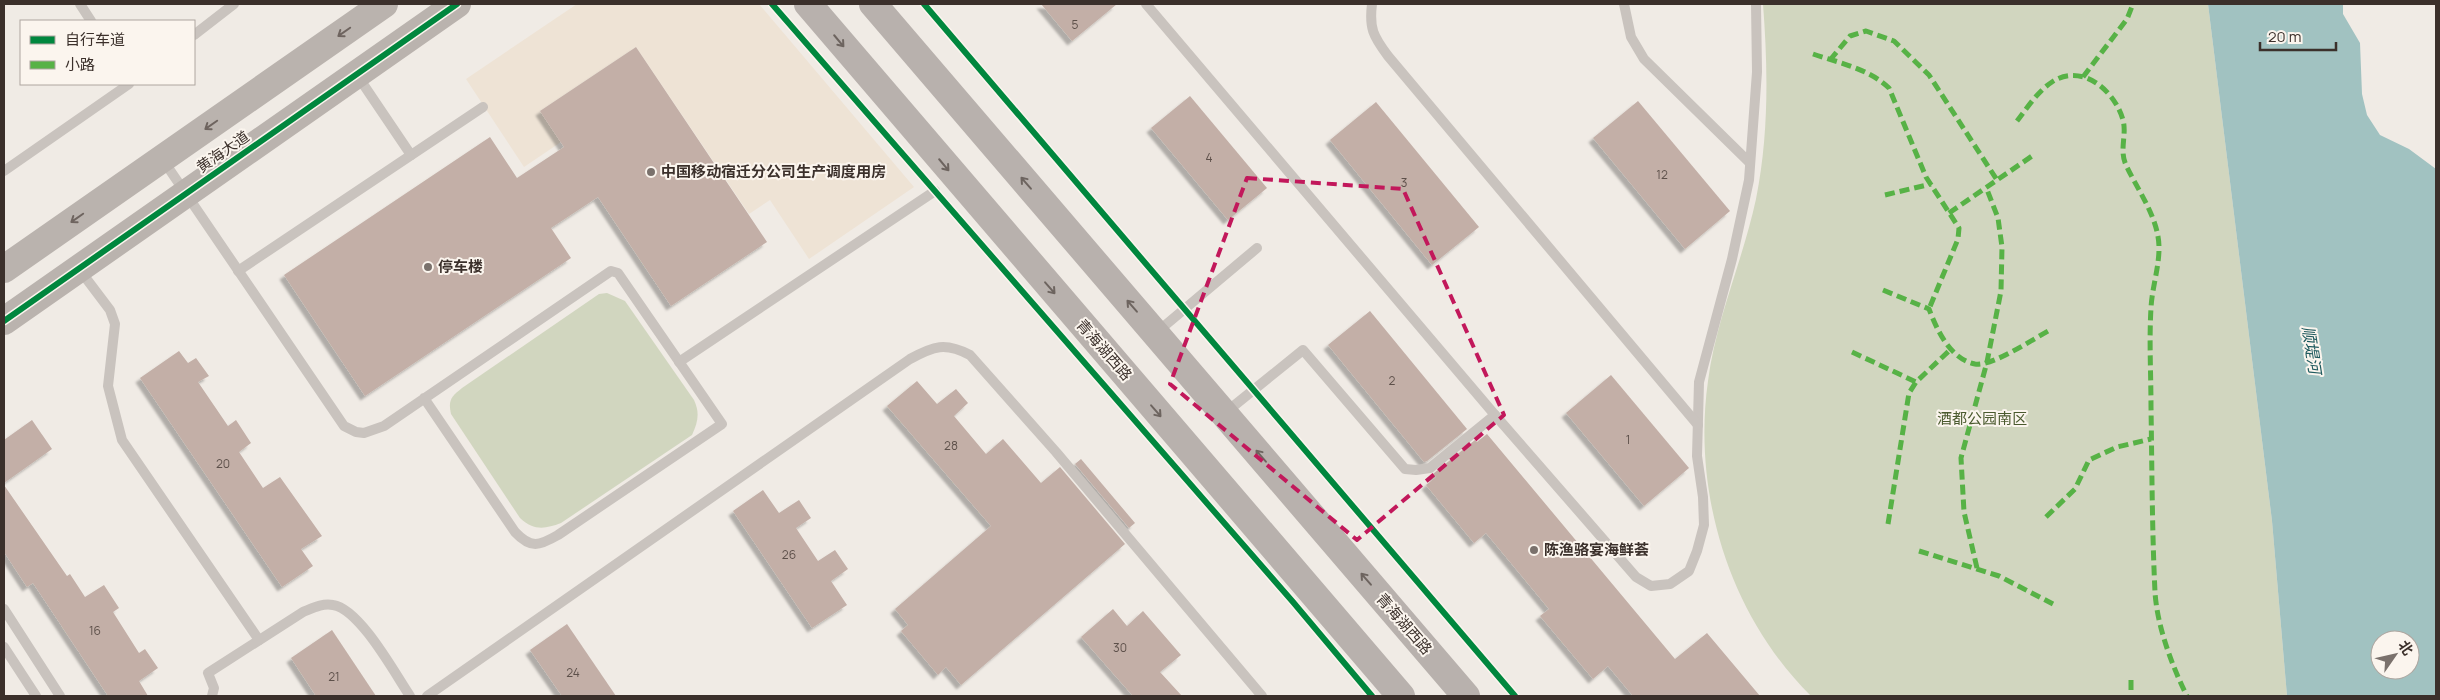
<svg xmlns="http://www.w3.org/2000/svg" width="2440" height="700" font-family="Manrope,'Noto Sans SC',sans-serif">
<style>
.green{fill:#d1d6bf}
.plaza{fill:#eee3d5}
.water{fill:#a1c2c1;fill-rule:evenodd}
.building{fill:#c3afa7;filter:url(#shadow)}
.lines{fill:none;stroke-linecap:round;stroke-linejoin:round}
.lane{stroke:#c9c3be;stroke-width:10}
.secondary{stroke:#bab3ae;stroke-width:28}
.primary{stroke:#b8b1ad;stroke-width:28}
.quiet{stroke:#57b246;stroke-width:5;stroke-dasharray:10 5;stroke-linecap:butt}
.cycleway-casing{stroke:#fbf5ee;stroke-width:9}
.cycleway{stroke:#00873e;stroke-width:6}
.oneway{stroke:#6e645f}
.oneway2{stroke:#6d645f}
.marked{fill:none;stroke:#c2185b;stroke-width:4;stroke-dasharray:10 6;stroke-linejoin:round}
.poi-dot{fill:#7a716c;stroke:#fbf5ee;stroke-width:2}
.labels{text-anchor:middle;stroke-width:4;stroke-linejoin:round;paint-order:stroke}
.number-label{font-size:12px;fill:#5d504a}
.street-label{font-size:15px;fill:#3b302b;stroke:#fbf5ee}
.poi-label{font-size:15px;font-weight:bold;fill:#3b302b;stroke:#fbf5ee;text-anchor:start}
.park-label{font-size:15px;fill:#4a5a2e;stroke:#fbf5ee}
.water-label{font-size:16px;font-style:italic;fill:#1f5a5e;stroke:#fbf5ee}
</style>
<defs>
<filter id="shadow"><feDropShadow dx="-4.5" dy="4.5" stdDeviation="1" flood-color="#0004"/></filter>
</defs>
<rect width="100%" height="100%" fill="#f0ebe5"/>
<g class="green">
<path d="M1763,4H2208L2272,521L2287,696H1811C1730,616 1692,494 1708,381C1716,319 1743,260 1756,199C1769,135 1768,68 1763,4Z"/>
<path d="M607,293L625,301L694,400C700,413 698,422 692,435L561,523C545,529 534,531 520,518L451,414C448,400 451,397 462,388L599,294Z"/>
</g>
<path class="plaza" d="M577,4H759L914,187L809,259L770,200L749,214L636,47L540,111L561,142L524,167L466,79Z"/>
<path class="water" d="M2208,4H2343V14L2360,43L2362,94L2367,115L2380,135L2409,149L2436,169V696H2287L2272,521ZM2380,640H2410V670H2380Z"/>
<g class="building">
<path d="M1041,4H1117L1072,41Z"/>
<path d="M636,47L767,242L671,306L598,197L551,228L571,258L365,396L284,275L490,137L517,178L564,147L540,111Z"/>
<path d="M1190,96L1267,188L1228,220L1151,128Z"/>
<path d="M1638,101L1730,211L1685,249L1593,138Z"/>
<path d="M1376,102L1479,227L1432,265L1330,140Z"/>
<path d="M1370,311L1467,429L1427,461L1424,462L1328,345Z"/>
<path d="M179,351L188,363L196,358L209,376L198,382L228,426L236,420L251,443L239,452L263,488L280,477L322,536L301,549L313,566L282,587L140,378Z"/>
<path d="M1611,375L1689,468L1644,506L1566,413Z"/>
<path d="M917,381L937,404L956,389L968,403L954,416L986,454L1003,439L1041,483L1060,467L1125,544L961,685L946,667L938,675L901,631L908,625L895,609L991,526L887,406Z"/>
<path d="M32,420L52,449L4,483V440Z"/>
<path d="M1487,434L1675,659L1707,633L1760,696H1633L1608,666L1593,679L1540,616L1549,609L1486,533L1474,543L1426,485L1436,477L1433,474L1475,440L1477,442Z"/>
<path d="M1081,459L1135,523L1129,528L1075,464Z"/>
<path d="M4,485L67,576L70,574L85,597L104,585L119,608L113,612L139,653L145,649L158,668L139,681L148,696H108L33,583L27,587L4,552Z"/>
<path d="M763,490L779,513L799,500L811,518L796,528L818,561L835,550L848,569L831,581L847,605L812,628L733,511Z"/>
<path d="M1113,609L1127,626L1143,611L1181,655L1160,672L1182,696H1133L1081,637Z"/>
<path d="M567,624L616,696H562L530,650Z"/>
<path d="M332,630L376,696H316L291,658Z"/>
</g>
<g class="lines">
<g class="lane">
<path d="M80,4L91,21"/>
<path d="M1146,4L1495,415L1636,577L1651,586L1670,584L1689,571L1697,551L1704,525L1703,497L1697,456L1699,382L1732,259L1749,180L1757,72L1756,4"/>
<path d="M1372,4C1369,28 1373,36 1388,56L1698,425"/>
<path d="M1624,4L1631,37L1644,59L1750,163"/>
<path d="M194,35L234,4"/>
<path d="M357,75L411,155"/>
<path d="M163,160L344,426L356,432L364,433L384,426L611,271L618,273L722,424L558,535C539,546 531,549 515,532L424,398"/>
<path d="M4,171L129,84"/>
<path d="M79,269L110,310L115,324L108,386L122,440L259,640"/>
<path d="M238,271L483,107"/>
<path d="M1156,333L1257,248"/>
<path d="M679,362L935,191"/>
<path d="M1225,413L1303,350L1405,469L1416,470L1430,468L1495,415"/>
<path d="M4,609L60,696"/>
<path d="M4,647L36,696"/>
<path d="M212,696L214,688L208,673L303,612C313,608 322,603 333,605C360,609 395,674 410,696"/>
<path d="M427,696L910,359C934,346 945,342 970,355L1056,452L1262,696"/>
</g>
<g class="secondary">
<path d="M4,269L384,4"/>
<path d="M4,321L457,4"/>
</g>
<g class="primary">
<path d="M808,4L1401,696"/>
<path d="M873,4L1466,696"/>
</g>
<g class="quiet">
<path d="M1813,54C1840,63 1869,69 1889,88L1926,177L1959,228L1958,239L1929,309"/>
<path d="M1830,60L1850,36L1866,31L1894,41L1929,75L1997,180"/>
<path d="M2083,77L2127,19L2133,4"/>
<path d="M2017,121C2027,108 2038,91 2052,82C2082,62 2115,91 2123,120C2127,135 2119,150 2126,165C2138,191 2159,218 2159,248C2159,268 2152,288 2151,308C2149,341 2151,374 2151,407C2152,469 2152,530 2155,592C2157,626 2172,666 2187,696"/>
<path d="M1885,195L1931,184"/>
<path d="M1949,213L2035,154"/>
<path d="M1883,290L1929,309C1937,330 1950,359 1975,364C1992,367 2036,337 2052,329"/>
<path d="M1852,352L1916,382"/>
<path d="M2046,517L2075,489L2089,460L2117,447L2151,439"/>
<path d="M1888,524L1909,393L1916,382L1951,349"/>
<path d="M1919,551L1999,576L2053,604"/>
<path d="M1977,568L1964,512L1961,458L1987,362L2001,291L2002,247L1998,218L1986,187"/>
<path d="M2131,680V696"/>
</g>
<g class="cycleway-casing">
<g id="cycleway">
<path d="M772,4L1293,602L1372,696"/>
<path d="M924,4L1515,696"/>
<path d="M4,321L457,4"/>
</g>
</g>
<use href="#cycleway" class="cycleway"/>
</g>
<defs><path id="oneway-shaft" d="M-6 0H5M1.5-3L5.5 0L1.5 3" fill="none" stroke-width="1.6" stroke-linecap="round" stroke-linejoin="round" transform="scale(1.25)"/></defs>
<g class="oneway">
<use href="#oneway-shaft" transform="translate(344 32) rotate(145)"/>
<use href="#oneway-shaft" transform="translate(211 125) rotate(145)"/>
<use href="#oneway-shaft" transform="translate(77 218) rotate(145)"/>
</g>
<g class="oneway2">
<use href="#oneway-shaft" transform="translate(839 41) rotate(50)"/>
<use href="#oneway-shaft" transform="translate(944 165) rotate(50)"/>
<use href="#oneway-shaft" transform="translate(1026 183) rotate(-131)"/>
<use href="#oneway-shaft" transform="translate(1050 288) rotate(49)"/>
<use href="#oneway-shaft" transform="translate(1132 306) rotate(-131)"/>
<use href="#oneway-shaft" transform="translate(1156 411) rotate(49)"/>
<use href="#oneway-shaft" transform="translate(1261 456) rotate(-131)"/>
<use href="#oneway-shaft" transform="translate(1366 579) rotate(-131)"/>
</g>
<path class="marked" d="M1247,178L1403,189L1504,415L1357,540L1170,384Z"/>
<g class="poi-dot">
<circle cx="651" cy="172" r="5"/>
<circle cx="428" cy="267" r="5"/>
<circle cx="1534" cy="550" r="5"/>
</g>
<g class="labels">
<g class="number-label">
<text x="1075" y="29">5</text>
<text x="1209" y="162">4</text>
<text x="1662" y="179">12</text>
<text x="1404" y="187">3</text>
<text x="1392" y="385">2</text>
<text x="1628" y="444">1</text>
<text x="951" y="450">28</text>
<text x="223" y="468">20</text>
<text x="789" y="559">26</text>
<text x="95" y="635">16</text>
<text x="1120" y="652">30</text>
<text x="573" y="677">24</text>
<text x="334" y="681">21</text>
</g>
<g class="street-label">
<text transform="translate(223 152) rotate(-35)" y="5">黄海大道</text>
<text transform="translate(1104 350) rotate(49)" y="5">青海湖西路</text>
<text transform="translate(1404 624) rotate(49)" y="5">青海湖西路</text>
</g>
<g class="poi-label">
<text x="661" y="177">中国移动宿迁分公司生产调度用房</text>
<text x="438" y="272">停车楼</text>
<text x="1544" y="555">陈渔骆宴海鲜荟</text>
</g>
<g class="park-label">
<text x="1982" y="424">酒都公园南区</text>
</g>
<g class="water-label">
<text transform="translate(2312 350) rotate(81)" y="6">顺堤河</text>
</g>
</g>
<rect width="2440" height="700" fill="none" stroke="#3b302b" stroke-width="10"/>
<rect x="20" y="20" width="175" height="65" fill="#fbf5ee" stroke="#aea6a0"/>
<rect x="30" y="36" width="25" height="8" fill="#00873e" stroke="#aea6a0"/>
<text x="65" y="45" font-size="15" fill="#3b302b">自行车道</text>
<rect x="30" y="61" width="25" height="8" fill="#57b246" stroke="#aea6a0"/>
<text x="65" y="70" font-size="15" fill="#3b302b">小路</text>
<g transform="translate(2395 655) rotate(56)"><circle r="24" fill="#fbf5ee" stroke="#aea6a0"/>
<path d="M0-4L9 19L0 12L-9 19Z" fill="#7a716c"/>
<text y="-8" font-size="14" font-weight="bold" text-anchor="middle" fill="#3b302b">北</text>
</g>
<path d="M2260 42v8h76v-8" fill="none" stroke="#3b302b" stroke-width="2.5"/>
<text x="2268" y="42" font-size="15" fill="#3b302b" stroke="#fbf5ee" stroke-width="4" paint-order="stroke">20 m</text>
</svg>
